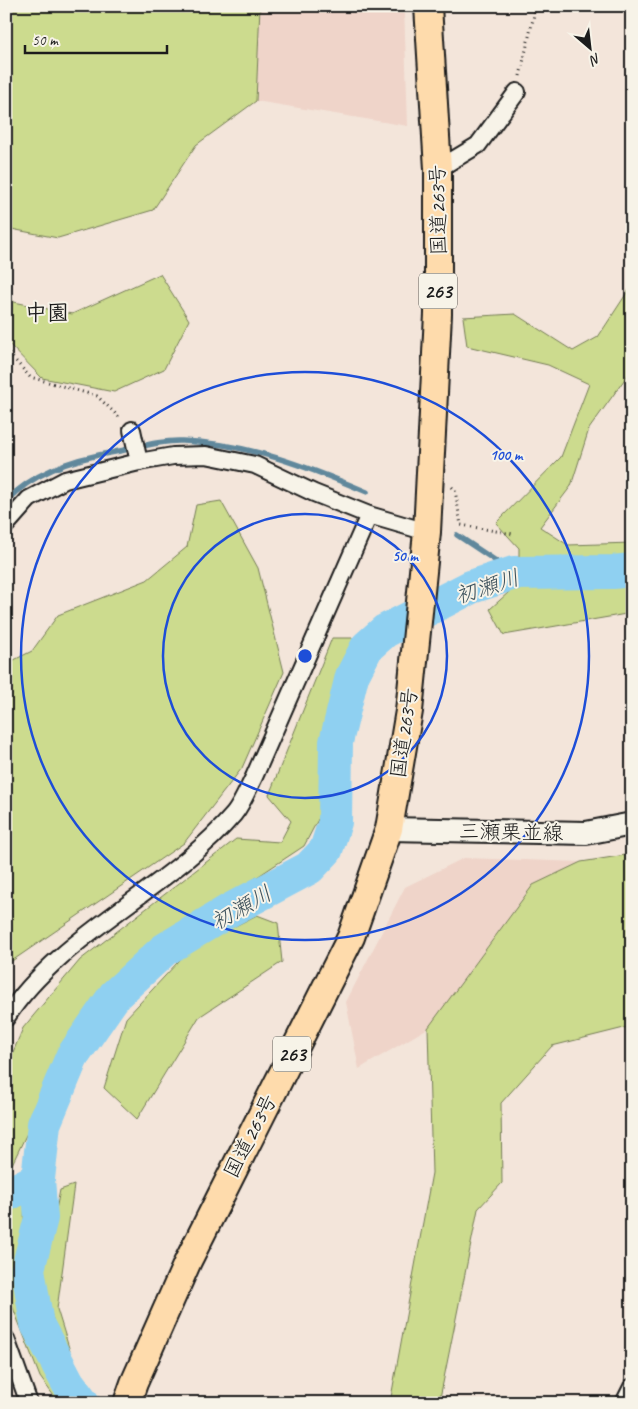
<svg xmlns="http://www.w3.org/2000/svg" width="638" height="1409" font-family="Caveat,'Klee One',sans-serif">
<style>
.built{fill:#efd4c9}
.green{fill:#ccdb8e;stroke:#747c55}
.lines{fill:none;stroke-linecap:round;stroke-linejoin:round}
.stream{stroke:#61889c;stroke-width:5.5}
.river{stroke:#8fd0f1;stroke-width:34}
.minor-casing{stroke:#1c1c1c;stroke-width:20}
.secondary-casing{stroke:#1c1c1c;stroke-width:26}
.trunk-casing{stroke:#1c1c1c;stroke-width:30}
.path{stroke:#1c1c1c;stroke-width:3;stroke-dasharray:1 4;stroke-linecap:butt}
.minor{stroke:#f7f3e8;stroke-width:16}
.secondary{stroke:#f7f3e8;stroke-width:22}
.trunk{stroke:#fedbac;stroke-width:26}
.ring{fill:none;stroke:#1d4ed8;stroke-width:2.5}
.labels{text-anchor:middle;stroke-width:4;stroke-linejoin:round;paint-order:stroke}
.shield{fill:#f7f3e8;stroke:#5e5c59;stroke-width:1}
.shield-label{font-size:20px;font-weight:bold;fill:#1c1c1c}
.street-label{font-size:21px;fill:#1c1c1c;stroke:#f7f3e8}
.neighbourhood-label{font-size:22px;font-weight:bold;fill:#1c1c1c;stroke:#f7f3e8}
.water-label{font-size:22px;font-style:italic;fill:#3e525c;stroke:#f7f3e8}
.centre{fill:#1d4ed8;stroke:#f7f3e8;stroke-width:2.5}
.ring-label{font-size:15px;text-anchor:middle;font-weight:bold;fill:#1d4ed8;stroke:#f7f3e8;stroke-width:4;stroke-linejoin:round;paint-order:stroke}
</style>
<rect width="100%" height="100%" fill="#f3e5da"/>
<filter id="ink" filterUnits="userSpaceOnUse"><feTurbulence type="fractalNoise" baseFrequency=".02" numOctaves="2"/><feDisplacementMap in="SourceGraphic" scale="10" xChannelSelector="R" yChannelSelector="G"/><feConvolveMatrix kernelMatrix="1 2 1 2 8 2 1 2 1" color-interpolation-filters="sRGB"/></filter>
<g filter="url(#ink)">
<g class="built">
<path d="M260,6H404L408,126L256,101Z"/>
<path d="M464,858L581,862L533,885L428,1028L359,1069L346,1002L405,887Z"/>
</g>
<g class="green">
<path d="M6,6H260L256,101L196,145L153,210L58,238L6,228Z"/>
<path d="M160,274L189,320L164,369L114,392L42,378L6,341V293L14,302L72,314Z"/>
<path d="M632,285V369L589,429L571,486L540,527L568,545L632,543V613L504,635L490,609L519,583V548L496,523L561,457L589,384L548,365L467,346L463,317L515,314L573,351L598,337Z"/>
<path d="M221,501L258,568L284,672L242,768L184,843L6,965V664L32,651L58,615L147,580L187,547L196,505Z"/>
<path d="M332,638H354L323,736L324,808L304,846L157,943L78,1026L6,1177V1069L23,1028L80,960L236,839L280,842L291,821L269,795Z"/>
<path d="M632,854V1026L552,1046L501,1103L502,1183L478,1209L439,1403H390L432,1173L428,1028L533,885L581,862Z"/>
<path d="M257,915L278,923L282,962L199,1017L137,1119L104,1088L126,1018L190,949Z"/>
<path d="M74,1185L57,1309L70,1351L62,1352L42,1280L60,1190Z"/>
<path d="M25,1197L21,1293L45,1368L70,1403H59L40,1377L6,1290V1211Z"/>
</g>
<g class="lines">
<g class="stream">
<path d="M6,501C34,472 76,458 115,452C136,448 161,440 182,441C247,443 308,467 367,492"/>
<path d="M457,535L514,573"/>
</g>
<g class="river">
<path d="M6,1195L38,1179"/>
<path d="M83,1403L68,1383L37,1324L28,1269L41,1218L38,1179L44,1124L72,1057L115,995L164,950L230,910L309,868L326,850L335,822L336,742L352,676L367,647L385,631L471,587L514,573L613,572L632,570"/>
</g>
<g class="minor-casing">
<g id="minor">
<path d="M438,169L478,145L517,92"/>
<path d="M132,430L139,462"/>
<path d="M6,525L29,499L65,480L139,462L173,456L206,455L255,465L314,493L369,515L427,532"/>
<path d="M6,1018C59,935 170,889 234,814C242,804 248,789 254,777L369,515"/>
<path d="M6,1339L29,1403"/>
<path d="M624,1403L632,1387"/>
</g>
</g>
<g class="secondary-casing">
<path id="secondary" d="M389,829L586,833L632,824"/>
</g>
<g class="trunk-casing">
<path id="trunk" d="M127,1403L134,1383L188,1261L351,937L389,829L409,711L427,532L438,314V169L428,6"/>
</g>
<g class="path">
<path d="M520,76L536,6"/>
<path d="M6,350L30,377L97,396L121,419"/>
<path d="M452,487L455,490L461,525L513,534"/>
</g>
<use href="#minor" class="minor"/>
<use href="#secondary" class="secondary"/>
<use href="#trunk" class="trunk"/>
</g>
</g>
<g class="ring">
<circle cx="305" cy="656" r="142"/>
<circle cx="305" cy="656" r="284"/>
</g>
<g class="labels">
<g class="shield">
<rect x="419" y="273.5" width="38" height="35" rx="4"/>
<rect x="273" y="1036.5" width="38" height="35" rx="4"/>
</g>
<g class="shield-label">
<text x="438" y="298">263</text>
<text x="292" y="1061">263</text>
</g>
<g class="street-label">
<text transform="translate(438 210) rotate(-91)" y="7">国道263号</text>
<text transform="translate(404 733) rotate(-82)" y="7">国道263号</text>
<text transform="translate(511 832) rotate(1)" y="7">三瀬栗並線</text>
<text transform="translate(250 1136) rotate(-63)" y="7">国道263号</text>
</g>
<g class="neighbourhood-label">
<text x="47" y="320">中園</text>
</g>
<g class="water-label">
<text transform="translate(487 586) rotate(-18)" y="8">初瀬川</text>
<text transform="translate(241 907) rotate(-30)" y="8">初瀬川</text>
</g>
</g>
<circle cx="305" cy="656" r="8" class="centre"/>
<g class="ring-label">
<text x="506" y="460">100 m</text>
<text x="405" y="561">50 m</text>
</g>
<rect width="638" height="1409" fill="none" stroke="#f7f3e8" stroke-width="25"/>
<rect x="12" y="12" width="613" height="1384" fill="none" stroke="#1c1c1c" stroke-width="2" filter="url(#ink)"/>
<g transform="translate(590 48) rotate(152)" stroke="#f7f3e8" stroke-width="4" paint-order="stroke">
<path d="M0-4L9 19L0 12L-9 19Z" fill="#1c1c1c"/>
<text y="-8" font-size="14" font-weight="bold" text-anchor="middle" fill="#1c1c1c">N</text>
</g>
<path d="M25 45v8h142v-8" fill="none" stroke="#1c1c1c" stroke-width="2.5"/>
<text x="32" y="45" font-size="15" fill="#1c1c1c" stroke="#f7f3e8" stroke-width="4" paint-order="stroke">50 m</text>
</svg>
